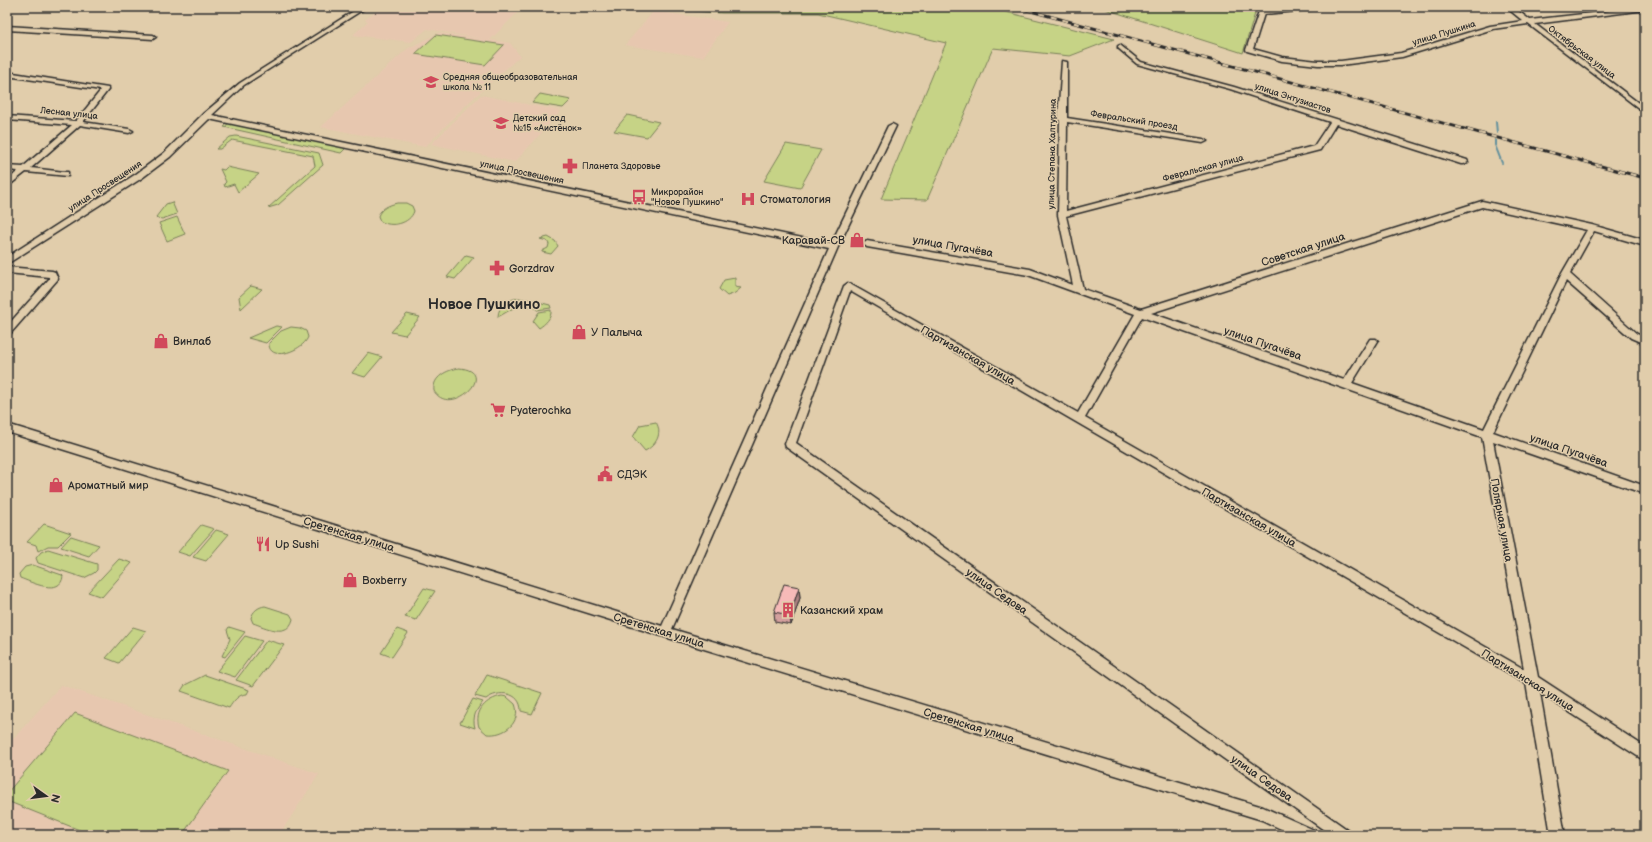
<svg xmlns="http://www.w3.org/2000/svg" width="1652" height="842" font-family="'Balsamiq Sans',sans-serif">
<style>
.built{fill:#e7c7af}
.green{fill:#c6d386;stroke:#787f58}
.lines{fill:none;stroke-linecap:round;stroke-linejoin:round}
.stream{stroke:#63909d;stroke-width:2}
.minor-casing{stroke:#2b2b2b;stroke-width:3}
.minor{fill:#e1cdab;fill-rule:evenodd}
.rail-casing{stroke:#2b2b2b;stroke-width:3}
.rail{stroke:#e1cdab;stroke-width:2;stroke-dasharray:6;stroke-linecap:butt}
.wall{fill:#d4a09e;stroke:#2b2b2b}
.shaded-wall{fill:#ac8281;stroke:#2b2b2b}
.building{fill:#f6bab8;stroke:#2b2b2b}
.labels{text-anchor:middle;stroke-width:3;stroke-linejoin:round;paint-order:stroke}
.far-street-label{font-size:9px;fill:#2b2b2b;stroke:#e1cdab}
.far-poi-label{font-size:9px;fill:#2b2b2b;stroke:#e1cdab;text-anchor:start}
.poi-label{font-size:11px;fill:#2b2b2b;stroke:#e1cdab;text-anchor:start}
.street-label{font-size:11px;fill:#2b2b2b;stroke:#e1cdab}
.district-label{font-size:15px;font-weight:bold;fill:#2b2b2b;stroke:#e1cdab}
</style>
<rect width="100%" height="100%" fill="#e1cdab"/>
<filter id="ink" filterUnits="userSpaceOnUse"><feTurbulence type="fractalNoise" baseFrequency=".025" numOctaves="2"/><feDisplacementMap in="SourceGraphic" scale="8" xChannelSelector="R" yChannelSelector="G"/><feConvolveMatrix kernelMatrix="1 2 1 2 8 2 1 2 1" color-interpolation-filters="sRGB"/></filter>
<g filter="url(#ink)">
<g class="built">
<path d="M381,7H523L490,40L510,43L520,56L466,105L425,147L321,127L407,49L439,33L483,39L427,29L411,42L353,35L368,21L365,20Z"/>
<path d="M654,11L728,22L703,57L625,45Z"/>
<path d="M481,95L561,111L515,162L431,144Z"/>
<path d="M61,685L319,774L279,835H7V746Z"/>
</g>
<g class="green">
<path d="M632,7H986L1114,39L1070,56L993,48L927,200L881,199L946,43L818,13H722Z"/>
<path d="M1044,7H1292L1256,10L1243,53L1105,9H1051Z"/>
<path d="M436,35L504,45L485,65L415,54Z"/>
<path d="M540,94L571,100L563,108L532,103Z"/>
<path d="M627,115L659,122L647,137L614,131Z"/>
<path d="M229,123L346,148L341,153L224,127Z"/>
<path d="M236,136L319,153L323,165L278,205L268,208L315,166L313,156L232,140L220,149H216L230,137Z"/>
<path d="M786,144L821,150L800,188L764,181Z"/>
<path d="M227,167L259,174L238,192L234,184L225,187L224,184L226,182L220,169L224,170Z"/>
<path d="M172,202L177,214L162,219L157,218L156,217L166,204Z"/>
<path d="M397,203H406L412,206L414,211C410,224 391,228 380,221L378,216C381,208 389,205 397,203Z"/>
<path d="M177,217L185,234L167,241L159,223Z"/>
<path d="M548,237L555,241L558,246L551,254L542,252V251L548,248L549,244L547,241L540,239Z"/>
<path d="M466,255L474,257L455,279L447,277Z"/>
<path d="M735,278V287L741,288L735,293L727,296L719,289L724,280Z"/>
<path d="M251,286L262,289L241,309L239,297Z"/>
<path d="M519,298L524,299L522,303L498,317C498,305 509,299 519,298Z"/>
<path d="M526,299L550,305L551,308L537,310L533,306H527Z"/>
<path d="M551,310C552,318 545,324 539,328L533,321L539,312Z"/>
<path d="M407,314L420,317L405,335L391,332Z"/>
<path d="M276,326L282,327L266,343L248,338Z"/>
<path d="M291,327L300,328L306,331L308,337C303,351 268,363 269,343L281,331Z"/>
<path d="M368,353L382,357L365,377L352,373Z"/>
<path d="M459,368C501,371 451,419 434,391C432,377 447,370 459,368Z"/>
<path d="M656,422C663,434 656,445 645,451L633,437L640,425Z"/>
<path d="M44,524L71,533L58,546H48L38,551L36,545L27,542Z"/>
<path d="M201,525L214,529L190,556L178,552Z"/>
<path d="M216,530L229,534L206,561L193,557Z"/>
<path d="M71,536L99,545L89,556L61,547Z"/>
<path d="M48,549L97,564V570L94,573L84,578L38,563L36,558L41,552Z"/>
<path d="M119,559L132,563L102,597L88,592Z"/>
<path d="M33,565L62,575L63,576C61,597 31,582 20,578L19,574L25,567Z"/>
<path d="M424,588L435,591L416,620L405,617Z"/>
<path d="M265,606L290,614L293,619C288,639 265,627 253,623L251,618C253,611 258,607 265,606Z"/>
<path d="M133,627L146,631L119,663L106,658Z"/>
<path d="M229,627L245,632L225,657L222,656L230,639L227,630Z"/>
<path d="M397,629L408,633L392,657L381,653Z"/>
<path d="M245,636L262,641L235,677L217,671Z"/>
<path d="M267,640L284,645L253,686L236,680Z"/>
<path d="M205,675L249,690L247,694C238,694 233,702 229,708L181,691L185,685Z"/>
<path d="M487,675L542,693L532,714L521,711C521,691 498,690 486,699L475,696Z"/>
<path d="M502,696L507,697L515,704C522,722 505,736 487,734L479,727C474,711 486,699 502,696Z"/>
<path d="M473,699L483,702C476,710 472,717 475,728L460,723Z"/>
<path d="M75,713L228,771L182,835H92L7,801V793Z"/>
</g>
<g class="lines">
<g class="stream">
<path d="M1496,122L1497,133"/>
<path d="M1495,140V145L1502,163"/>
</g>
<g class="minor-casing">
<g id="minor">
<path d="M360,7H367L244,85L212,115L831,244L888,126L892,124L896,126L838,247L672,629L1263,807L1314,830L1316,835H1294L1262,820L665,637L7,432V424L662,626L829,249L209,119L170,157L142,178L7,264V257L136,174L164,153L203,114L240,83Z"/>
<path d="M1296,7H1321L1318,9L1264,14L1253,49L1282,57L1318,61H1341L1401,53L1490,26L1523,21L1506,7H1513L1530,20L1645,7V10L1535,24L1645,108V113L1528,24L1493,29L1402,57L1341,65H1318L1282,61L1247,51L1246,50L1259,11Z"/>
<path d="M7,26L153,35L156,37L153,39L7,30Z"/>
<path d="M1120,45L1141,62L1234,87L1467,160L1468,162L1464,164H1461L1336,124L1320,150L1066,216L1083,289L1141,309L1482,201L1592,225L1645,240V246L1594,231L1570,274L1637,334L1645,337V344L1631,338L1566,281L1493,432L1645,486V494L1493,441L1538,677L1645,747V761L1540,693L1565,835H1551L1526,683L850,291L796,443L1348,830L1350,835H1331L786,447L785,444L844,286L848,283L1078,413L1135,314L1028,275L867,247L863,244L867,241L1030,269L1073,285L1058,215L1060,121L1058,119L1062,61L1067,62V118L1203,139L1207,141L1203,143L1067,122L1066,211L1314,146L1330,122L1230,89L1137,64L1118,48V46ZM1482,207L1587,230L1561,275L1484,429L1352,383L1378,341L1376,339H1370L1344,380L1151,313ZM1142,317L1482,437L1524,669L1085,418Z"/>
<path d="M7,72L108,88V90L83,122L129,129L133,131L129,133L80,125L31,168L65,172H68V176L26,172L7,187V181L18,171L7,170V166L23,167L72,125L7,120V116L76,121L101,90L7,76Z"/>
<path d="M7,267L52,271L55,272L58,279L10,334L7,335V326L49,279V277L7,273Z"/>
</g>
</g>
<use href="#minor" class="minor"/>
<g class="rail-casing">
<path id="rail" d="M1016,7L1645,178"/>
</g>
<use href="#rail" class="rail"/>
</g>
<path class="wall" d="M799,587L800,598L791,625L775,622L774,612Z"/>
<path class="shaded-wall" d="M799,587L800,598L791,625L790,615Z"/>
<path class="building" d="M784,584L799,587L790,615L774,612Z"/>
</g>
<defs>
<g id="school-bare" transform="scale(1.2)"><path d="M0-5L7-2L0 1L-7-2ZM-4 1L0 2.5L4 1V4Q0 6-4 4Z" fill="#d1495b" stroke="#e1cdab" stroke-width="2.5" paint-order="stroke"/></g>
<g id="pharmacy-bare" transform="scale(1.2)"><path d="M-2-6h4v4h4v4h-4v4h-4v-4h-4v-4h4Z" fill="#d1495b" stroke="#e1cdab" stroke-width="2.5" paint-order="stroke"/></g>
<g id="bus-bare" transform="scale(1.2)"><path d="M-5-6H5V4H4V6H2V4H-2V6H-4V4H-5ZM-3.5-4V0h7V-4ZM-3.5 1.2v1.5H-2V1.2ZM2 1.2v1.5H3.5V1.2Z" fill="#d1495b" stroke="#e1cdab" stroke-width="2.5" paint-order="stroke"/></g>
<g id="hospital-bare" transform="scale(1.2)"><path d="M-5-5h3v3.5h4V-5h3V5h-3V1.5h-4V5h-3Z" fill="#d1495b" stroke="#e1cdab" stroke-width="2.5" paint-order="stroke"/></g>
<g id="shop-bare" transform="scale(1.2)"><path d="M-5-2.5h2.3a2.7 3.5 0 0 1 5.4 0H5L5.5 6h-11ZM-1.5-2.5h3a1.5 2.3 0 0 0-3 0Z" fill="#d1495b" stroke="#e1cdab" stroke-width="2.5" paint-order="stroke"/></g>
<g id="supermarket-bare" transform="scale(1.2)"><path d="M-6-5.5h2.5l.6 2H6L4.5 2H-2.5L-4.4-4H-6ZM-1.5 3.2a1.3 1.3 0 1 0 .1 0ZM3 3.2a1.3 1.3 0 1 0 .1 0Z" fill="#d1495b" stroke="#e1cdab" stroke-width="2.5" paint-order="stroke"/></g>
<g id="civic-bare" transform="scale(1.2)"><path d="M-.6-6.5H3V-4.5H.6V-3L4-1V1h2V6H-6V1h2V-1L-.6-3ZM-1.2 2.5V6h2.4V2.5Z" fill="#d1495b" stroke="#e1cdab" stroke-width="2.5" paint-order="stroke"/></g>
<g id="restaurant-bare" transform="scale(1.2)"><path d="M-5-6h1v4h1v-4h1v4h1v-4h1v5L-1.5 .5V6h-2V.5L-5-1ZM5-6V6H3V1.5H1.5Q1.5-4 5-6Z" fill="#d1495b" stroke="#e1cdab" stroke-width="2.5" paint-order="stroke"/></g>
<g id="building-bare" transform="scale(1.2)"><path d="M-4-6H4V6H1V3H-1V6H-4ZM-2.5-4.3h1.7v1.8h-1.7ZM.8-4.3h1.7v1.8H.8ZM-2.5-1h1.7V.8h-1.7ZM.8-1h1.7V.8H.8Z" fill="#d1495b" stroke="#e1cdab" stroke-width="2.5" paint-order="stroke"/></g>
</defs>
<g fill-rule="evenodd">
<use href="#school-bare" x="431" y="82"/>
<use href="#school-bare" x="501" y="123"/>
<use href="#pharmacy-bare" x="570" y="166"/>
<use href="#bus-bare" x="639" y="197"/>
<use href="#hospital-bare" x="748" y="199"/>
<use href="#shop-bare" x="857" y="240"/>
<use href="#pharmacy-bare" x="497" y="268"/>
<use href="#shop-bare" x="579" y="332"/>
<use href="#shop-bare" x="161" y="341"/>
<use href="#supermarket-bare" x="498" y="410"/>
<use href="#civic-bare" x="605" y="474"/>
<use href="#shop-bare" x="56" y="485"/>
<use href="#restaurant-bare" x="263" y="544"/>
<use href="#shop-bare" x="350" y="580"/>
<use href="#building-bare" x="788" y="610"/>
</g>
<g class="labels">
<g class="far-street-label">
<text transform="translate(1444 33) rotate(-17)" y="3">улица Пушкина</text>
<text transform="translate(1582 52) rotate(37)" y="3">Октябрьская улица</text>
<text transform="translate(1293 98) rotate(18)" y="3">улица Энтузиастов</text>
<text transform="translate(69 113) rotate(6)" y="3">Лесная улица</text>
<text transform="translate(1134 120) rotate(9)" y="3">Февральский проезд</text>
<text transform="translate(1052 154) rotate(-89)" y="3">улица Степана Халтурина</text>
<text transform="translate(1203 168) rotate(-15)" y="3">Февральская улица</text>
<text transform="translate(522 172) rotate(12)" y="3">улица Просвещения</text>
<text transform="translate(105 186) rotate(-33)" y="3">улица Просвещения</text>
</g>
<g class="far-poi-label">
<text x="443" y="80">Средняя общеобразовательная<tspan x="443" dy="10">школа № 11</tspan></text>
<text x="513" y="121">Детский сад<tspan x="513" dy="10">№15 «Аистёнок»</tspan></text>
<text x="582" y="169">Планета Здоровье</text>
<text x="651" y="195">Микрорайон<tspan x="651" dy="10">"Новое Пушкино"</tspan></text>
</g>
<g class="poi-label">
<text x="760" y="203">Стоматология</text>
<text x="845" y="244" text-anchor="end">Каравай-СВ</text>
<text x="509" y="272">Gorzdrav</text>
<text x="591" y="336">У Палыча</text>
<text x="173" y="345">Винлаб</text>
<text x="510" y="414">Pyaterochka</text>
<text x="617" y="478">СДЭК</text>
<text x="68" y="489">Ароматный мир</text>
<text x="275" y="548">Up Sushi</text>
<text x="362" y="584">Boxberry</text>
<text x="800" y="614">Казанский храм</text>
</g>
<g class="street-label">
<text transform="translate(953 246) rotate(10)" y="4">улица Пугачёва</text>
<text transform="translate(1303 249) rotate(-18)" y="4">Советская улица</text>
<text transform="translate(1263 343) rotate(19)" y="4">улица Пугачёва</text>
<text transform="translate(968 355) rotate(30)" y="4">Партизанская улица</text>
<text transform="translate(1569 450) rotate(19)" y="4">улица Пугачёва</text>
<text transform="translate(1249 517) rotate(30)" y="4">Партизанская улица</text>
<text transform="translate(1502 520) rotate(80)" y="4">Полярная улица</text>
<text transform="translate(349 534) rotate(17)" y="4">Сретенская улица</text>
<text transform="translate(997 591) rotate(35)" y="4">улица Седова</text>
<text transform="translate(659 630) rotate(17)" y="4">Сретенская улица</text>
<text transform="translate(1528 680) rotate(32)" y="4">Партизанская улица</text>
<text transform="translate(969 725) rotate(17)" y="4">Сретенская улица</text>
<text transform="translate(1262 778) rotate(35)" y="4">улица Седова</text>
</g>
<g class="district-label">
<text x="484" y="309">Новое Пушкино</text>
</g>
</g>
<rect width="1652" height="842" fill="none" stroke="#e1cdab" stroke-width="24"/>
<rect x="12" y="12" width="1628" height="818" fill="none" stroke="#2b2b2b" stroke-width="1.5" filter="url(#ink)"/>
<g transform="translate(46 796) rotate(104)" stroke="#e1cdab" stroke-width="3" paint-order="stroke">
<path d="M0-3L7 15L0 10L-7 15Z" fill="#2b2b2b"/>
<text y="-6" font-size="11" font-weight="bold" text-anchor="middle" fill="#2b2b2b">N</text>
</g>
</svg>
